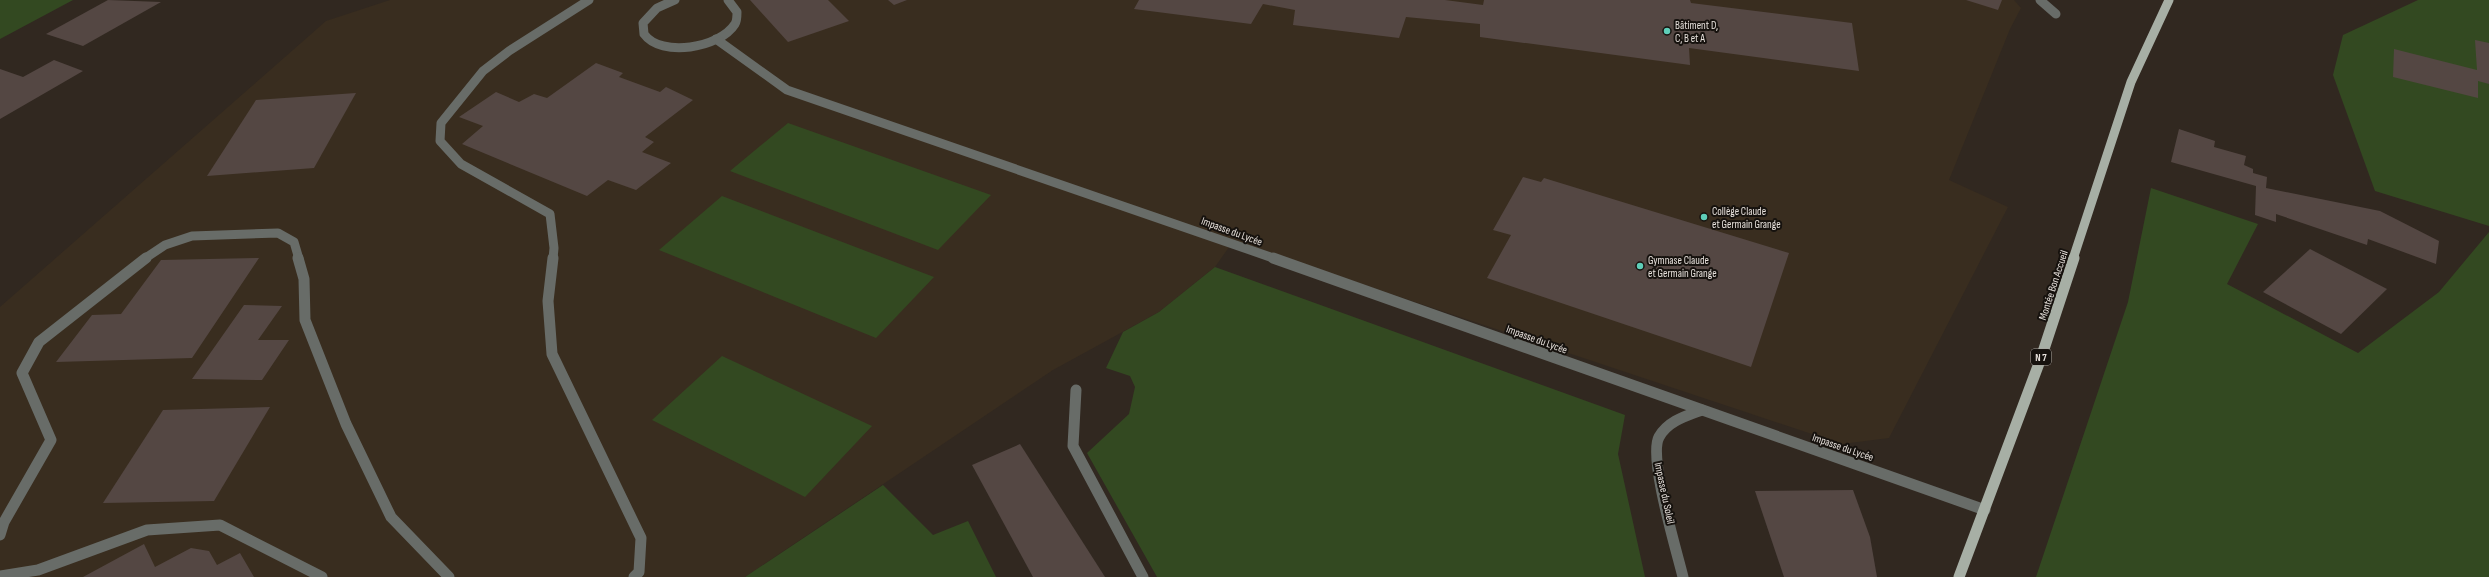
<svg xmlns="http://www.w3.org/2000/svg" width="2489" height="577" font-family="'Sofia Sans Condensed',sans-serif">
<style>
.built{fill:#392d1f}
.green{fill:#334921}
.building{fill:#544743}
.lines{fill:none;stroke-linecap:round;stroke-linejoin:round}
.minor-far1{stroke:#686c68;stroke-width:9}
.minor{stroke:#686c68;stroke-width:11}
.major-far1{stroke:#a7afa5;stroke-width:9}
.major{stroke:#a7afa5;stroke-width:11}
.poi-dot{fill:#5eceb8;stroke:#16120e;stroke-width:1.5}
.labels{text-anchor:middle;stroke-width:4;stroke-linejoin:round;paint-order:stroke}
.shield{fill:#16120e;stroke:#a8a39e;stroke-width:1}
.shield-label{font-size:10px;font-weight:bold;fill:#e7e1dc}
.poi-label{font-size:11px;fill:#e7e1dc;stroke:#16120e;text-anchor:start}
.street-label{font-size:11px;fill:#e7e1dc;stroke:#16120e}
</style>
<rect width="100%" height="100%" fill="#312820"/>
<path class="built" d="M390,0H2014L2021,8L2010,29L1949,180L2008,207L1889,438L1842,444L1391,294L1234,240L1215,267L1159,312L1053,370L745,577H0V307L326,21Z"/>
<g class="green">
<path d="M0,0H73L0,39Z"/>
<path d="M2418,0H2489V226L2375,191L2333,75L2343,35Z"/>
<path d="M788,123L991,195L938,250L730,171Z"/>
<path d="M2151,188L2258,224L2227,284L2358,353L2439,292L2489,232V577H2036L2128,302Z"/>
<path d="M722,196L934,277L876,338L659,250Z"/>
<path d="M1215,267L1625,415L1618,454L1645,577H1157L1087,453L1129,414L1135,387L1130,376L1106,368L1123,332L1159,312Z"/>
<path d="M722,356L872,426L805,497L652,420Z"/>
<path d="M883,485L933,535L968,521L996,577H745Z"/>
</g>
<g class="building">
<path d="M108,0L161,2L83,46L46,34Z"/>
<path d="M750,0H828L849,21L788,42Z"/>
<path d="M888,0H907L894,5Z"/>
<path d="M1139,0H1445L1483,5L1484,0H1690L1691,3L1852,23L1859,71L1689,48L1690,65L1480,37V24L1406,17L1399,38L1293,25L1295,10L1263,4L1251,24L1134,9Z"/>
<path d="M1966,0H2002L1998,10Z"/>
<path d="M2475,40L2489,43V84L2478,81V98L2393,77L2394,49L2477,70Z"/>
<path d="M54,60L83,71L0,119V69L23,77Z"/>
<path d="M596,63L623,73L619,77L660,92L666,87L693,100L645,137L654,142L642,152L671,163L636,190L608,180L587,196L462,144L483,126L459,117L496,92L519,102L534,94L547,98Z"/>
<path d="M356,93L314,168L207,176L256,100Z"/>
<path d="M2179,129L2215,141L2214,147L2246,156L2244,165L2253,169V173L2267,177L2266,188L2380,211L2439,241L2436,264L2368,239L2367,245L2276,214V222L2255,215L2256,186L2171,162Z"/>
<path d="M1523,177L1541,182L1544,178L1789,253L1751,367L1487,278L1511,235L1493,230Z"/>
<path d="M2310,249L2387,289L2341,334L2263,292Z"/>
<path d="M259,258L192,358L56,362L92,315L121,314L161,260Z"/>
<path d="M244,305L282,306L258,340H289L262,380L192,379Z"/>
<path d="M270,407L214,501L103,503L163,410Z"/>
<path d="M1020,444L1105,577H1033L972,465Z"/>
<path d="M1853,490L1870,537L1877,577H1784L1755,491Z"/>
<path d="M144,544L155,567L191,548L209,551L217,565L240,553L254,577H83Z"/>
</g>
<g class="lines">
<g class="minor-far1">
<path d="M675,0L657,8L643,23L644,34C661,58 720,48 735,24C737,21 737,16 737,12L728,0"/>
<path d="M2040,0L2056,14"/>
<path d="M716,39L787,90L1276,259"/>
<path d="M144,259L165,245L192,236L278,233L294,242L299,259"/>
<path d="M553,259L554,248L550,214L461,164L440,141L441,123L483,71L509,51L589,0"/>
</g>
<g class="minor">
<path d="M298,258L304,279L305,320L346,424L391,517L449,577"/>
<path d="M553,258L548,301L552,354L641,538L639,572L634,577"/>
<path d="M1273,258L1985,510"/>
<path d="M1076,390L1073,446L1143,577"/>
<path d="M0,535L4,522L51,440L22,373L39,342L146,258"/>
<path d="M0,576L38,570L147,530L220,525L322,577"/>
<path d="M1683,577C1677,552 1648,457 1659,437C1668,421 1686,416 1702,410"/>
</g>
<path class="major-far1" d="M2073,259L2131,82L2169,0"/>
<path class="major" d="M1959,577L2041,358L2074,258"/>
</g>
<g class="poi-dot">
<circle cx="1667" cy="31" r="4"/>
<circle cx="1704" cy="217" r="4"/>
<circle cx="1640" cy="266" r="4"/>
</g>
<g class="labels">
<rect class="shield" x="2031" y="349" width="20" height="16" rx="3"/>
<g class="shield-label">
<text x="2041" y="361">N 7</text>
</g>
<g class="poi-label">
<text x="1675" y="29">Bâtiment D,<tspan x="1675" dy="13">C, B et A</tspan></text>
<text x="1712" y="215">Collège Claude<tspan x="1712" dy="13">et Germain Grange</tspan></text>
<text x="1648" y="264">Gymnase Claude<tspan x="1648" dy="13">et Germain Grange</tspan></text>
</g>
<g class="street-label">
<text transform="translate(1232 231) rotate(20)" y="4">Impasse du Lycée</text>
<text transform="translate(2053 285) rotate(-72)" y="4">Montée Bon Accueil</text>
<text transform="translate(1537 339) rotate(20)" y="4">Impasse du Lycée</text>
<text transform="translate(1843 447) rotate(19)" y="4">Impasse du Lycée</text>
<text transform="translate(1665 493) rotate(78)" y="4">Impasse du Soleil</text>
</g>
</g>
</svg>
